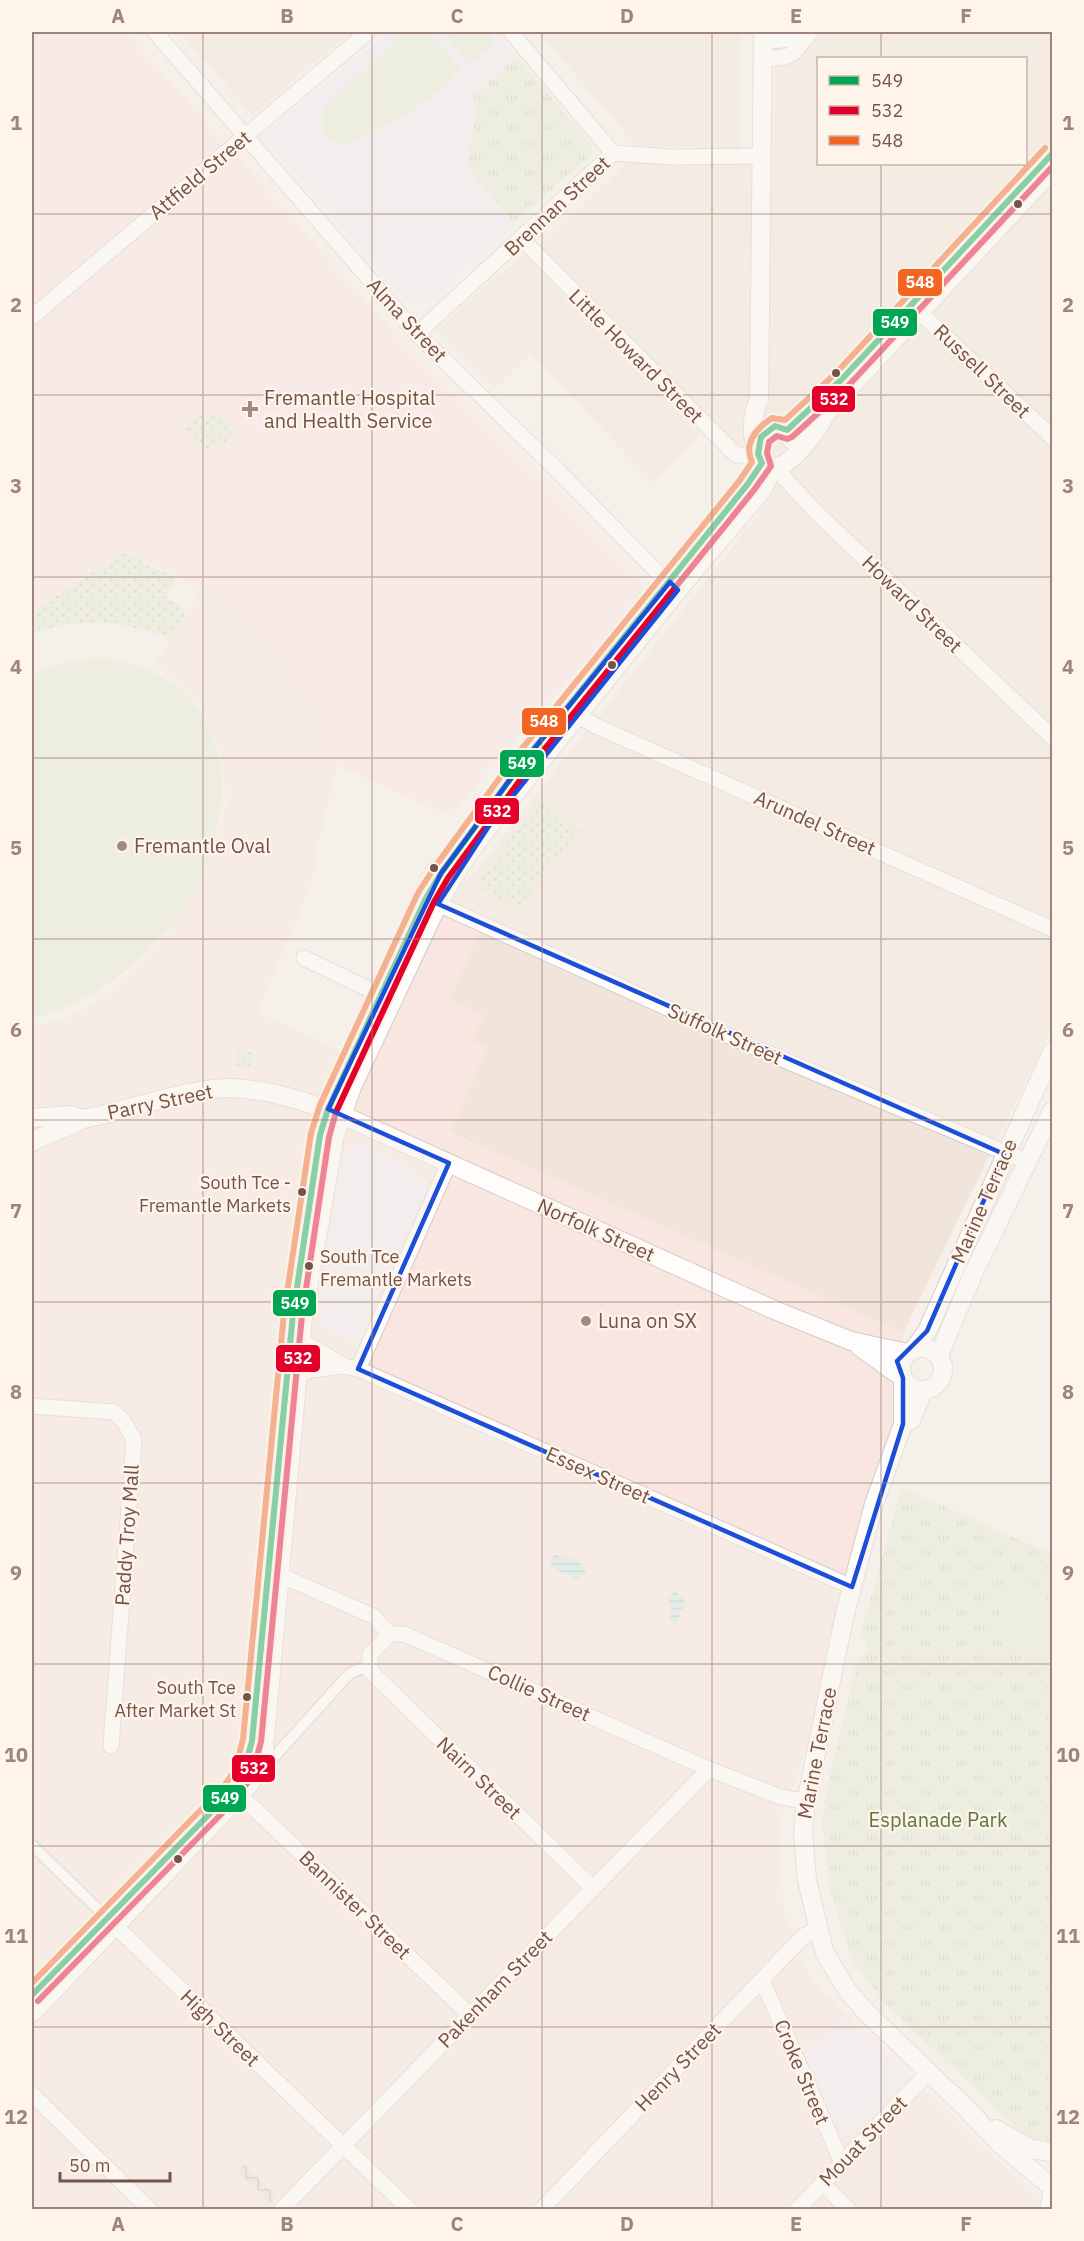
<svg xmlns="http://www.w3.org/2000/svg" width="1084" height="2241" font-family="'IBM Plex Sans',sans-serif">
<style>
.residential{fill:#f1e4da;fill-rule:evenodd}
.commercial{fill:#f9e6e0}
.industrial{fill:url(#industrial-grid)}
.education{fill:#f0e8f2}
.medical{fill:#f8e2e4}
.grass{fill:url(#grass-dots)}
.park{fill:url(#park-tufts)}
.pitch{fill:#e5ecd5}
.water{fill:url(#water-rules)}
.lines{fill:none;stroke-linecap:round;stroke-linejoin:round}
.pedestrian-casing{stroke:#d4cbc7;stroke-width:13}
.minor-casing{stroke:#d4cbc7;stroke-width:17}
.tertiary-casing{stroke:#d4cbc7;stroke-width:20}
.pedestrian{stroke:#fefdfc;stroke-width:10}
.minor{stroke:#fefdfc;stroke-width:15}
.tertiary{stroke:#fefdfc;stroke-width:18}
.bus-1-casing{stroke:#fff4ea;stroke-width:10}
.bus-2-casing{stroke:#fff4ea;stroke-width:10}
.bus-3-casing{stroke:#fff4ea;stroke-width:10}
.bus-1{stroke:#00a651;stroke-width:6}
.bus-2{stroke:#e4002b;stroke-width:6}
.bus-3{stroke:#f26522;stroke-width:6}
.marked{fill:none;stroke:#1d4ed8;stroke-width:4.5;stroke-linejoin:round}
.grid{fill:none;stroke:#9d847c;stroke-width:1.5;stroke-opacity:0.55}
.bus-dot{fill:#74534a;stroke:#fff4ea;stroke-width:2}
.poi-dot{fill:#a28a82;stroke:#fff4ea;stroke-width:2}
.labels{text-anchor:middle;stroke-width:4.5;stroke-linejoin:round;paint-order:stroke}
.bus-label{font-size:18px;fill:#74534a;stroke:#fff4ea;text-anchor:end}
.street-label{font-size:20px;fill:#74534a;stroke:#fff4ea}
.poi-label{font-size:20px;fill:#74534a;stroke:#fff4ea;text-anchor:start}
.park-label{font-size:20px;fill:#5a7942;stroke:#fff4ea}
.line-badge{stroke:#fff4ea;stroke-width:2}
.badge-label{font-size:16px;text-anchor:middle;font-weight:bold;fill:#fff}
.neatline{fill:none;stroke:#9d847c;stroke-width:2}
.grid-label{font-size:20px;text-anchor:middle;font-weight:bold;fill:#9d847c}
</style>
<defs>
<pattern id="industrial-grid" width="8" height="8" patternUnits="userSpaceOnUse" patternTransform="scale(1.5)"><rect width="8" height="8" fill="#e9e0da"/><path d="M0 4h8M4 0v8" fill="none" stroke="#c1b8b3"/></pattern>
<pattern id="grass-dots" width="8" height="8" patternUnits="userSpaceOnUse" patternTransform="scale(1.5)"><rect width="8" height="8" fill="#e5ecd5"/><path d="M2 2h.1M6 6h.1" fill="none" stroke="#c8ccb8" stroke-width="1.8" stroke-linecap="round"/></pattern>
<pattern id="park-tufts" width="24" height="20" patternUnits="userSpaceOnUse" patternTransform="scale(1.5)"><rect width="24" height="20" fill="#e5ecd5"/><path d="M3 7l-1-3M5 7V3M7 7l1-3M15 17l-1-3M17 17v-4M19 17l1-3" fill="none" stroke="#c8ccb8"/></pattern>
<pattern id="water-rules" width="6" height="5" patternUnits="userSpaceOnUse" patternTransform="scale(1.5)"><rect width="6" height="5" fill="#cbe8e6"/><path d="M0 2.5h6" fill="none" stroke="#a9bfbc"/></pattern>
</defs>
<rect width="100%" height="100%" fill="#f6f0ea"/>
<g class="residential">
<path d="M180,32H347L349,33L252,115Z"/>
<path d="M538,32H741L740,148L638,147Z"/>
<path d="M776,32H1052V1027L903,1333L450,1133L487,1048L472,1041L450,999L494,900L477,891L472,876L775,494L734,441L538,249L636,154L774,161ZM818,58H1026V164H818Z"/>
<path d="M524,255L700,434L654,483L530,353L495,388L438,330L478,291Z"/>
</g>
<path class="commercial" d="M202,589L230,602L326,710L330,741L325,760L337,766L317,848L311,885L258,1012L343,1051L427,859L472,876L494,900L450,999L484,1015L472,1041L487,1048L450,1134L903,1333L898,1412L844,1650L778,1827L784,1913L812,1981L1048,2209H32V1026L62,1019L84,1009L109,993L167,935L210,858L226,804L222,757L200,705L155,664Z"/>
<path class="industrial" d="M244,2164L277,2197L271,2203L238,2171Z"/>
<g class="education">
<path d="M389,32H495L592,145V154L422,306L409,303L262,135Z"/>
<path d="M357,1144L414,1169L412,1175L429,1182L358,1342L319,1325L335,1202L347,1149Z"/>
<path d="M844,2018L908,2077L863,2124L849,2133H841L836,2127L803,2050L822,2042Z"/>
</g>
<path class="medical" d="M32,32H126L405,345L641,580L643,595L450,816L325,760L330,741L326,710L230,602L124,551L32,610Z"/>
<g class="grass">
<path d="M202,413L221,416L236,430L223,444L205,450L183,430Z"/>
<path d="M124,552L177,578L165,596L187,611L171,638C125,622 77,615 32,635V611Z"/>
<path d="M542,799L580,831L518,908L479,889L478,878Z"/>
<path d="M239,1047L254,1053L251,1068H240L234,1064Z"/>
</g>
<g class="park">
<path d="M516,56L592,145V154L514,222L465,166L477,112L472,98Z"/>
<path d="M901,1487L1052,1554V2141L1038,2142L1022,2134L886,2005L852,1960L829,1887L822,1824L824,1802L857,1659L866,1653V1642L861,1634Z"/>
</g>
<g class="pitch">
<path d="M404,32H429L460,68C431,104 388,127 347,146C326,139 319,134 322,111Z"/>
<path d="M443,32H487L496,42L470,64Z"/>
<path d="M105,658C236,675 246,806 188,901C153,958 96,1001 32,1019V675L66,662Z"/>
<path d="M1032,1582L1052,1628V1673L1046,1659L1016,1646L1013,1636L993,1627L1007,1594Z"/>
</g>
<g class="water">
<path d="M554,1555L577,1560L586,1570L584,1575L576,1579L552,1568L550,1561Z"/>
<path d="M675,1592L683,1597L686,1605L679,1611L680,1620L675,1624L670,1619L672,1608L667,1597Z"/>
</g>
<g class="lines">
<g class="pedestrian-casing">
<g id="pedestrian">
<path d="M263,1760L275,1756L349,1674L369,1665"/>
<path d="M32,1845L106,1917"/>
</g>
</g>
<g class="minor-casing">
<g id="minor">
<path d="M155,32L417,334L556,469L655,570L677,589"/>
<path d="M511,32L613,153"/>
<path d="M763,42L807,37"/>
<path d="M763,59C800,57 790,54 811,32"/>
<path d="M522,239L735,454L758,458"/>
<path d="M912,305L1052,437"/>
<path d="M32,317L368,32"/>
<path d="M417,334L613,153L671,157L762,156"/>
<path d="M775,468L817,513L1052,737"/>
<path d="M578,716L596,726L1052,929"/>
<path d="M429,900L758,1049L1028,1162"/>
<path d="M304,958L391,1000"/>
<path d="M301,1340L344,1366L358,1369L852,1587"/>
<path d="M358,1369L449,1163"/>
<path d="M297,1376L310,1370L344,1366"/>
<path d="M32,1406L114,1412L125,1423L134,1440L111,1746"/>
<path d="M280,1575L373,1616L390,1634"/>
<path d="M390,1634H404L709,1769L778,1796L806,1802"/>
<path d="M390,1634L370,1655V1671L593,1888"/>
<path d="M240,1795L470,2015"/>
<path d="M106,1917L410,2210"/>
<path d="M762,1980L842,2163"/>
<path d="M32,2094L150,2210"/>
<path d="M822,2183L849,2210"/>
<path d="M281,2210L709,1769"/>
<path d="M541,2210L795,1945L805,1935L818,1930"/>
<path d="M797,2210L928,2073"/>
</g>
</g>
<g class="tertiary-casing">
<g id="tertiary">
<path d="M763,32L759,400C750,416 750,456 767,467C789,474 818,428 827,412L1052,170"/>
<path d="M787,430L849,372"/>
<path d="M758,450L761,437L775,426L787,430L792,440"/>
<path d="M664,589L762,463"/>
<path d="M359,1045C382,996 401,943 427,896C474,814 540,745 598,672"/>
<path d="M32,1118L71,1115L82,1119C129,1111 185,1088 231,1088C269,1089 307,1102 342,1115L772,1309L851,1341L907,1353"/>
<path d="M32,1142C48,1132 67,1130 82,1119"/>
<path d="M310,1198L321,1129L346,1073"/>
<path d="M860,1347L896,1373L902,1374"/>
<circle cx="922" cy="1369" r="21"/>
<path d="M914,1349L927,1331L1052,1052"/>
<path d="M939,1355L973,1274L1052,1111"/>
<path d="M903,1378V1424L874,1504L861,1553L844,1618L806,1802L803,1833L807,1880L824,1951L847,1990L866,2012L965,2107L1002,2146L1047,2183"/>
<path d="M903,1424L911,1420L923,1391"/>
<path d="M232,1790C260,1752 256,1694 261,1649"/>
<path d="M32,2013L240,1795L256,1776L263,1760L303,1316L335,1135L352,1087L438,904L460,866L489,826L682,585L763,489L772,469"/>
<path d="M996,2129L1031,2149L1052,2152"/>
<path d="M1049,2210L1052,2194"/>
</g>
</g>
<use href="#pedestrian" class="pedestrian"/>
<use href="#minor" class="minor"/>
<use href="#tertiary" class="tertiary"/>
<g class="bus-1-casing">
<path id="bus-1" d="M32,1995L231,1792L243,1774L252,1741L293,1314L320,1135L328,1109L426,898L441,873L519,767L747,485L762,463L758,454L761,437L775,426L787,430L842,379L1052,154"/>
</g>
<g class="bus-2-casing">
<path id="bus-2" d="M38,2001L237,1798L251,1777L261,1742L302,1315L329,1137L336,1112L434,902L448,878L526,772L754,490L771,466L767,453L769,442L777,436L787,439L792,437L849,385L1052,167"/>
</g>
<g class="bus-3-casing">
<path id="bus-3" d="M32,1983L224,1786L235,1770L243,1739L284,1313L311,1133L320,1105L418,893L434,868L512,761L740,480L752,462C743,443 757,428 772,418L785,420L836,373L1045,148"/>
</g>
<use href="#bus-1" class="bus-1"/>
<use href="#bus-2" class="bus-2"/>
<use href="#bus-3" class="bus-3"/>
</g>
<path d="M0 0H1084V2241H0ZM670,582L678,590L489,826L438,904L1004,1154L927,1331L897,1361L903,1378V1424L852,1587L358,1369L449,1163L328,1109L441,873L519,767Z" fill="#f6f0ea" fill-opacity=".55" fill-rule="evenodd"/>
<path class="marked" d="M670,582L678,590L489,826L438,904L1004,1154L927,1331L897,1361L903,1378V1424L852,1587L358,1369L449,1163L328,1109L441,873L519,767Z"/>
<path class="grid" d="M203,32V2210M372,32V2210M542,32V2210M712,32V2210M881,32V58M881,164V2210M32,214H1052M32,395H1052M32,577H1052M32,758H1052M32,939H1052M32,1120H1052M32,1302H1052M32,1483H1052M32,1664H1052M32,1846H1052M32,2027H1052"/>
<g class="bus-dot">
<circle cx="1018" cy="204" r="5"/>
<circle cx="836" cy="373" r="5"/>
<circle cx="612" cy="665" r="5"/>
<circle cx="434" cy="868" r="5"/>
<circle cx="302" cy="1192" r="5"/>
<circle cx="309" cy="1266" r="5"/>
<circle cx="247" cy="1697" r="5"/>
<circle cx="178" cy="1859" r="5"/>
</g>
<g class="poi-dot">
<path d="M247 400h6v6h6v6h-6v6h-6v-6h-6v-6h6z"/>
<circle cx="122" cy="846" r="6"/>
<circle cx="586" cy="1321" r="6"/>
</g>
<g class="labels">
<g class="bus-label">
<text x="291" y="1189">South Tce -<tspan x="291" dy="23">Fremantle Markets</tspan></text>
<text x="320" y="1263" text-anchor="start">South Tce<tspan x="320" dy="23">Fremantle Markets</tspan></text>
<text x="236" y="1694">South Tce<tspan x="236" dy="23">After Market St</tspan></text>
</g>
<g class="street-label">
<text transform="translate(200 175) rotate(-40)" y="7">Attfield Street</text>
<text transform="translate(557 206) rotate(-43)" y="7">Brennan Street</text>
<text transform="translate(407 320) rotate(47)" y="7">Alma Street</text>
<text transform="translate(636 356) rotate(45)" y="7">Little Howard Street</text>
<text transform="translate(982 371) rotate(44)" y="7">Russell Street</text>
<text transform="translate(912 604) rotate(44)" y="7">Howard Street</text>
<text transform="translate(815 823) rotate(24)" y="7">Arundel Street</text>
<text transform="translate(725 1034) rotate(24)" y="7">Suffolk Street</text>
<text transform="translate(160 1102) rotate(-12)" y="7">Parry Street</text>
<text transform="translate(984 1201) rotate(-66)" y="7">Marine Terrace</text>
<text transform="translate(596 1230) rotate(24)" y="7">Norfolk Street</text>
<text transform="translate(598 1475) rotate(24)" y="7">Essex Street</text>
<text transform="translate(127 1535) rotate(-86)" y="7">Paddy Troy Mall</text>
<text transform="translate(539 1693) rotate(24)" y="7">Collie Street</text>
<text transform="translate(817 1753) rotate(-79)" y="7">Marine Terrace</text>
<text transform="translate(479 1778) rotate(44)" y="7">Nairn Street</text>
<text transform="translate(355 1905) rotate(44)" y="7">Bannister Street</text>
<text transform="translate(495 1989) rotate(-46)" y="7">Pakenham Street</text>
<text transform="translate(220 2028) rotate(44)" y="7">High Street</text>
<text transform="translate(678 2067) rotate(-46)" y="7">Henry Street</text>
<text transform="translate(802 2072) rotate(67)" y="7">Croke Street</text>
<text transform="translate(863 2141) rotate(-46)" y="7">Mouat Street</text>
</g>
<g class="poi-label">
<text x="264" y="405">Fremantle Hospital<tspan x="264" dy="23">and Health Service</tspan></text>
<text x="134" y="853">Fremantle Oval</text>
<text x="598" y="1328">Luna on SX</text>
</g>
<g class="park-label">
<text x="938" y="1827">Esplanade Park</text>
</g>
</g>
<g class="line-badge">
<rect x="897" y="268" width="46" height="29" rx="6" fill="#f26522"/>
<rect x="872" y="308" width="46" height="29" rx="6" fill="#00a651"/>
<rect x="811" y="385" width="45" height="28" rx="6" fill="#e4002b"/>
<rect x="521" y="707" width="46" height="29" rx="6" fill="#f26522"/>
<rect x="499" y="749" width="46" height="29" rx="6" fill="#00a651"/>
<rect x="474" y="797" width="46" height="28" rx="6" fill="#e4002b"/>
<rect x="272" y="1289" width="45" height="28" rx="6" fill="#00a651"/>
<rect x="275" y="1344" width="46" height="29" rx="6" fill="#e4002b"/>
<rect x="231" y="1754" width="45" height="29" rx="6" fill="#e4002b"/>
<rect x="202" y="1784" width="45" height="29" rx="6" fill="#00a651"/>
</g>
<g class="badge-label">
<text x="920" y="288">548</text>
<text x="895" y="328">549</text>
<text x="834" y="405">532</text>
<text x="544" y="727">548</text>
<text x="522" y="769">549</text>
<text x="497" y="817">532</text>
<text x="295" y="1309">549</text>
<text x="298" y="1364">532</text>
<text x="254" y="1774">532</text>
<text x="225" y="1804">549</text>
</g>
<rect width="1084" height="2241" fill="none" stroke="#fff4ea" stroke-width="66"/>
<rect x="817" y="57" width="210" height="108" fill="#fff4ea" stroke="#c7b4aa" stroke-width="1.5"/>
<rect x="829" y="76" width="30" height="9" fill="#00a651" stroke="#c7b4aa" stroke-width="1.5"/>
<text x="871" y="87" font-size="18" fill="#74534a">549</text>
<rect x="829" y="106" width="30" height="9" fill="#e4002b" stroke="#c7b4aa" stroke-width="1.5"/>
<text x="871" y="117" font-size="18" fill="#74534a">532</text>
<rect x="829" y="136" width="30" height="9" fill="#f26522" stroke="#c7b4aa" stroke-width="1.5"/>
<text x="871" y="147" font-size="18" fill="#74534a">548</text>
<path d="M60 2172v9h110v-9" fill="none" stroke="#74534a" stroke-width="3"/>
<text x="69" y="2172" font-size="18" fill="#74534a" stroke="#fff4ea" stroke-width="4.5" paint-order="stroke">50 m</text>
<rect x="33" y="33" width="1018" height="2175" class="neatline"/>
<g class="grid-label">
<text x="118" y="23">A</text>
<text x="287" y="23">B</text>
<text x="457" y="23">C</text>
<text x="627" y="23">D</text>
<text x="796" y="23">E</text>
<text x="966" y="23">F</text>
<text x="16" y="130">1</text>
<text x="1068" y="130">1</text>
<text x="16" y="312">2</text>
<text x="1068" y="312">2</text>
<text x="16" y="493">3</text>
<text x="1068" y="493">3</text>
<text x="16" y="674">4</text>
<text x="1068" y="674">4</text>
<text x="16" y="855">5</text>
<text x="1068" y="855">5</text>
<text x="16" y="1037">6</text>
<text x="1068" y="1037">6</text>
<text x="16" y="1218">7</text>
<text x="1068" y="1218">7</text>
<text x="16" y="1399">8</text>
<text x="1068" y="1399">8</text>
<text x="16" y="1580">9</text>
<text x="1068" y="1580">9</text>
<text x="16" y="1762">10</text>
<text x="1068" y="1762">10</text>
<text x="16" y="1943">11</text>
<text x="1068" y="1943">11</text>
<text x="16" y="2124">12</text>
<text x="1068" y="2124">12</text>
<text x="118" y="2231">A</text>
<text x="287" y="2231">B</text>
<text x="457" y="2231">C</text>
<text x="627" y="2231">D</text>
<text x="796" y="2231">E</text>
<text x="966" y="2231">F</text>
</g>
</svg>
